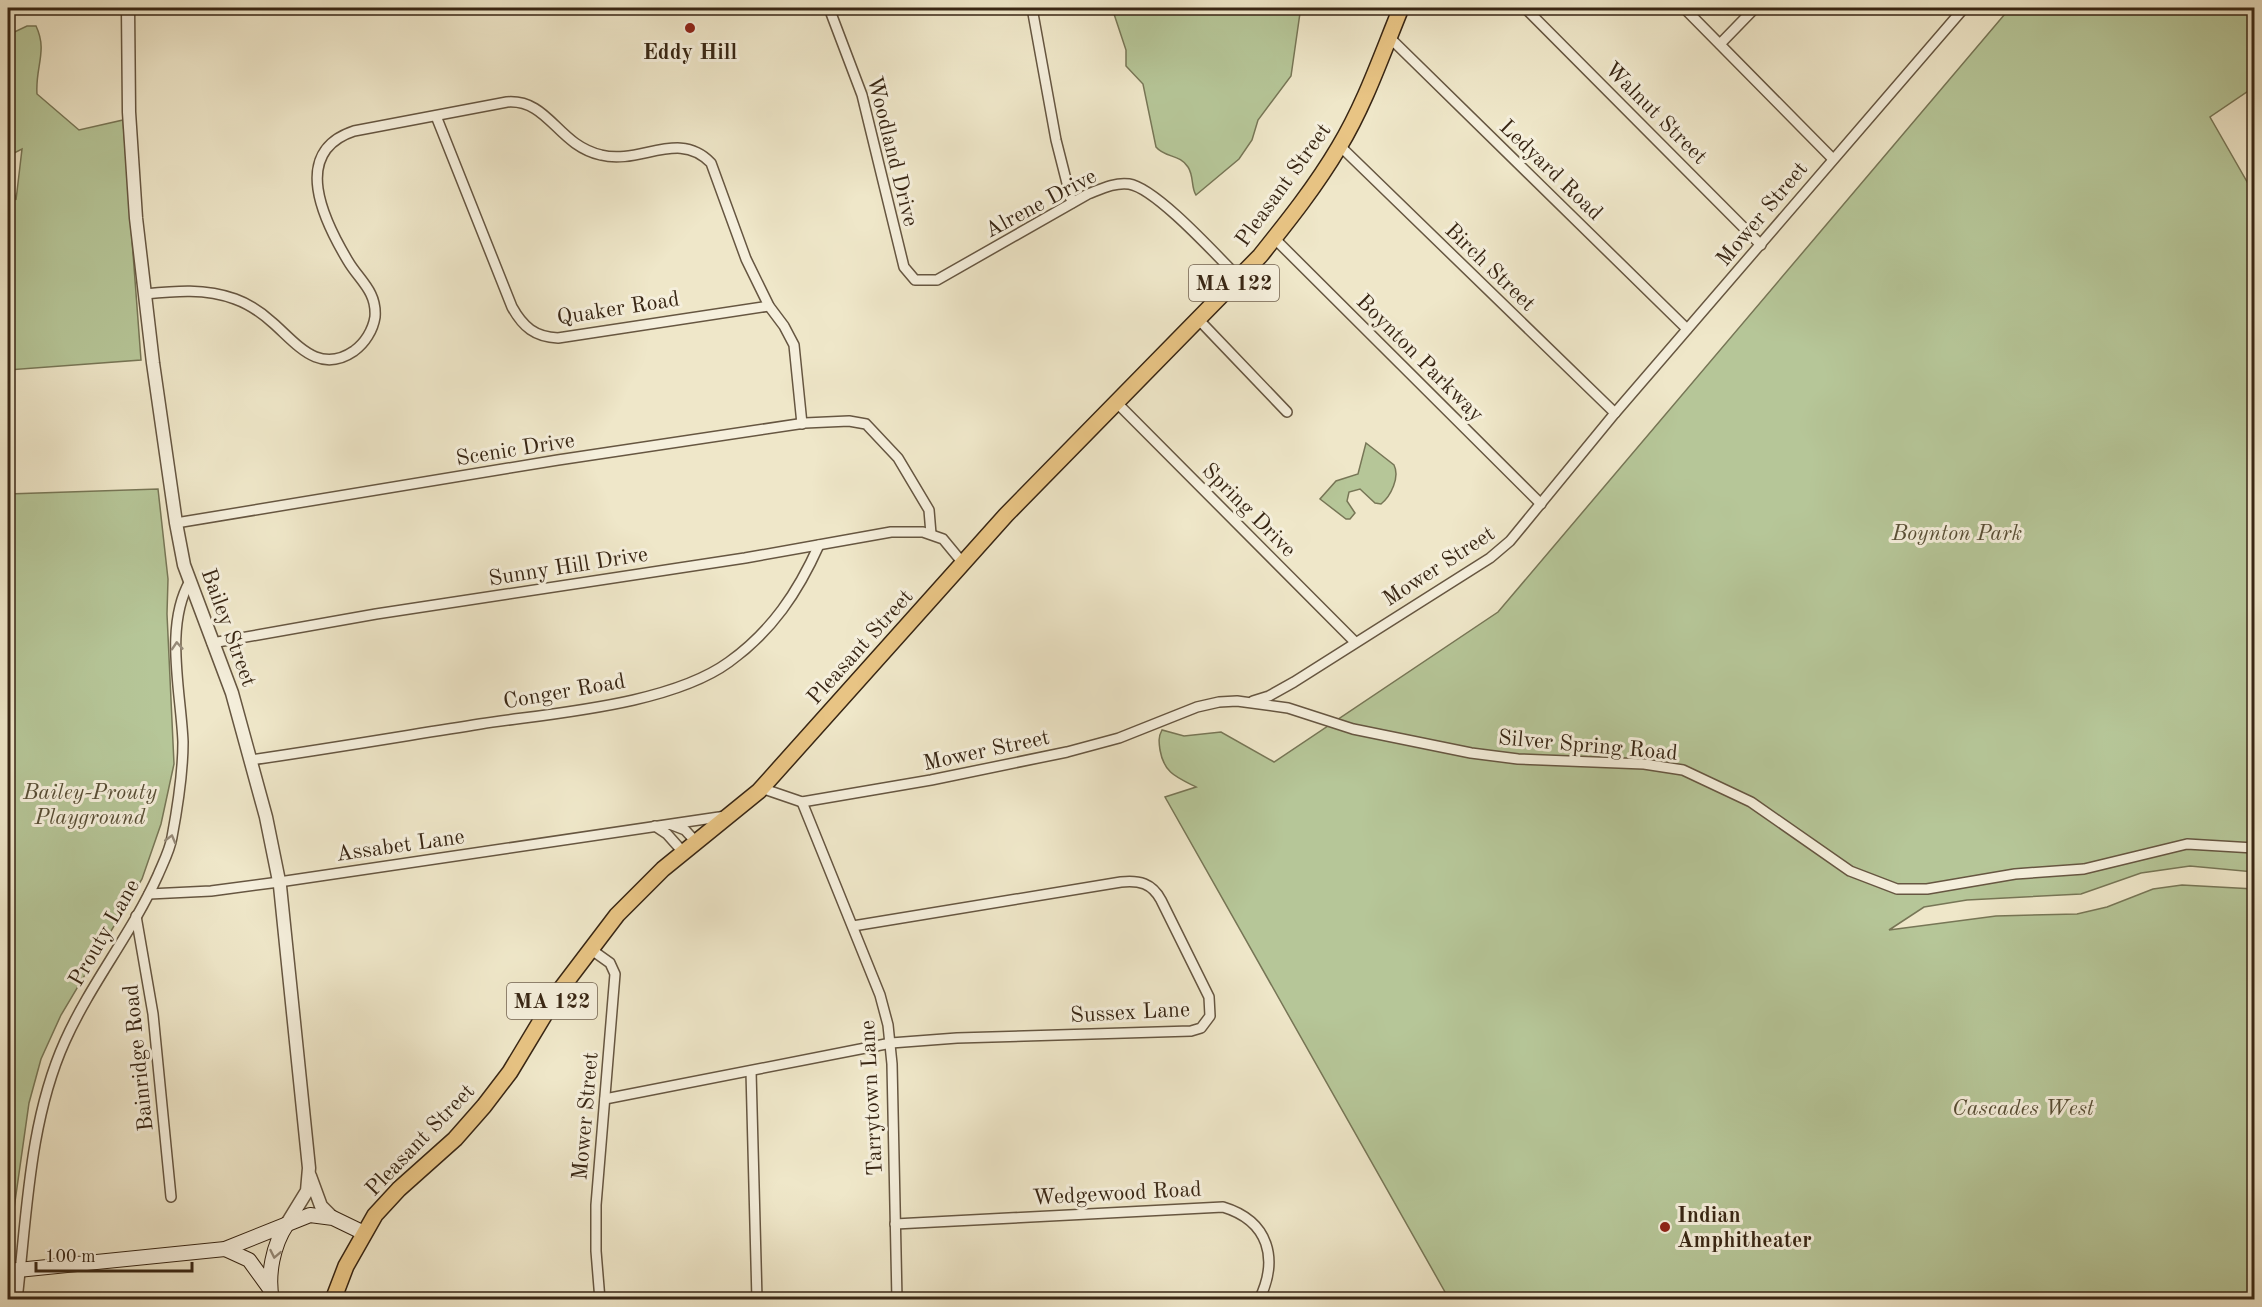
<svg xmlns="http://www.w3.org/2000/svg" width="2262" height="1307" font-family="'Old Standard TT',serif">
<style>
.green{fill:#b6c698;stroke:#777656;stroke-width:1.5}
.lines{fill:none;stroke-linecap:round;stroke-linejoin:round}
.minor-casing{stroke:#665641;stroke-width:12}
.tertiary-casing{stroke:#665641;stroke-width:15}
.secondary-casing{stroke:#382614;stroke-width:16}
.primary-casing{stroke:#382614;stroke-width:18}
.minor{stroke:#f5efdc;stroke-width:9}
.tertiary{stroke:#f5efdc;stroke-width:12}
.secondary{stroke:#f5efdc;stroke-width:14}
.primary{stroke:#e8c484;stroke-width:15}
.oneway{stroke:#968a78}
.poi-dot{fill:#8f2418;stroke:#f5efdc;stroke-width:2}
.labels{text-anchor:middle;stroke-width:6;stroke-linejoin:round;paint-order:stroke}
.shield{fill:#f5efdc;stroke:#716250;stroke-width:1.5}
.shield-label{font-size:21px;font-weight:bold;fill:#382614}
.poi-label{font-size:22px;font-weight:bold;fill:#382614;stroke:#f5efdc}
.street-label{font-size:22px;fill:#382614;stroke:#f5efdc}
.park-label{font-size:22px;font-style:italic;fill:#584e35;stroke:#f5efdc}
</style>
<rect width="100%" height="100%" fill="#efe7c9"/>
<filter id="stains"><feTurbulence type="fractalNoise" baseFrequency=".00333" numOctaves="4"/><feColorMatrix values="0 0 0 0 .2 0 0 0 0 .09 0 0 0 0 .02 0 0 0 .5 -.17"/></filter>
<radialGradient id="worn" r=".72"><stop offset=".6" stop-color="#630" stop-opacity="0"/><stop offset="1" stop-color="#630" stop-opacity=".3"/></radialGradient>
<g class="green">
<path d="M1112,8H1296L1300,13L1291,76L1258,120L1252,140L1239,159L1196,195C1191,188 1194,176 1188,167C1180,154 1165,158 1156,147L1143,84L1126,66V50Z"/>
<path d="M2010,8H2254V87L2210,117L2254,194V872L2190,866L2141,873L2081,894L1967,900L1924,907L1889,930L1996,916L2077,914L2107,907L2153,889L2182,885L2254,889V1299H1449L1165,797L1196,787C1176,777 1164,773 1160,750C1159,743 1158,737 1162,730L1184,736L1221,732L1274,762L1498,612Z"/>
<path d="M27,26H36C48,51 35,67 37,94L79,130L123,120L141,360L8,370V166L16,200L22,149L10,155L8,162V35Z"/>
<path d="M1366,443L1394,465C1400,477 1391,496 1381,504L1375,503L1360,489L1349,492L1347,501L1355,513L1350,519H1346L1320,499L1336,481L1358,474Z"/>
<path d="M158,489L168,579L167,614L174,764L161,824L142,879L61,1015L41,1059L29,1103L8,1251V494Z"/>
</g>
<g class="lines">
<g class="minor-casing">
<g id="minor">
<path d="M829,8L862,95L904,267L915,280H937L1088,194C1101,189 1115,182 1129,184C1156,188 1218,257 1239,278"/>
<path d="M1032,8L1056,140L1072,203"/>
<path d="M1525,8L1761,245"/>
<path d="M1684,8L1832,158"/>
<path d="M1389,37L1687,329"/>
<path d="M1720,44L1755,8"/>
<path d="M436,116L512,307C523,327 535,337 558,338L769,306"/>
<path d="M1340,146L1615,413"/>
<path d="M1274,238L1541,504"/>
<path d="M145,294C175,291 205,288 235,299C249,304 262,313 273,323C297,344 319,375 354,351C365,343 373,330 375,317C377,291 359,280 348,261C324,221 290,152 354,131L507,102C549,99 557,145 601,155C640,165 679,129 711,163L746,259L769,306L784,326L794,345L802,424"/>
<path d="M1199,320L1287,412"/>
<path d="M1118,404L1355,642"/>
<path d="M176,523L558,460L805,423L849,421L866,424L898,458L929,510L931,534"/>
<path d="M212,643L376,614L745,558L891,532H923L943,539L962,562"/>
<path d="M1253,701L1269,696L1294,682L1490,558L1510,541L1615,413L1964,8"/>
<path d="M251,760C327,749 404,736 480,724C552,713 670,705 729,662C772,631 798,592 819,545"/>
<path d="M761,788L802,802L931,780L1067,752L1119,738L1197,707L1219,702L1237,701L1288,708L1353,729L1471,753L1518,759L1644,764L1683,770L1751,802L1850,871L1897,889H1927L2015,874L2084,869L2187,844L2254,848"/>
<path d="M802,802L880,995L888,1025L892,1064L897,1300"/>
<path d="M672,825L685,830L696,842"/>
<path d="M655,826L667,834L683,852"/>
<path d="M149,894L211,891L279,882L726,816"/>
<path d="M136,916L153,1014L171,1197"/>
<path d="M589,948L610,963L615,974L596,1205V1251L600,1300"/>
<path d="M751,1071L757,1300"/>
<path d="M605,1099L891,1043L957,1038L1191,1031L1201,1028L1210,1016L1209,997L1161,900C1152,883 1139,880 1121,882L853,926"/>
<path d="M895,1224L1223,1207C1269,1221 1279,1259 1259,1300"/>
<path d="M17,1300C27,1214 29,1121 65,1041C91,983 132,933 158,875C163,863 170,850 172,837C178,805 183,774 183,742C181,692 164,626 190,581"/>
</g>
</g>
<g class="tertiary-casing">
<g id="tertiary">
<path d="M128,8L129,112L136,218L153,363L176,523L184,565L232,693L266,817L280,886L309,1168L307,1191L288,1222"/>
<path d="M310,1176L321,1206L333,1218"/>
</g>
</g>
<g class="secondary-casing">
<g id="secondary">
<path d="M225,1249L249,1260L270,1289"/>
<path d="M8,1271L225,1249L310,1215L333,1218L364,1233"/>
<path d="M272,1300C267,1275 273,1245 287,1224"/>
</g>
</g>
<g class="primary-casing">
<path id="primary" d="M333,1300L346,1266L375,1215L399,1189L455,1139L484,1106L510,1072L557,994L617,915L663,869L759,791L1006,515L1260,256C1288,221 1316,186 1339,147C1365,104 1382,54 1401,8"/>
</g>
<use href="#minor" class="minor"/>
<use href="#tertiary" class="tertiary"/>
<use href="#secondary" class="secondary"/>
<use href="#primary" class="primary"/>
</g>
<defs><path id="oneway-chevron" d="M-2-3.5L2.5 0L-2 3.5" fill="none" stroke-width="1.6" stroke-linecap="round" stroke-linejoin="round" transform="scale(1.5)"/></defs>
<g class="oneway">
<use href="#oneway-chevron" transform="translate(177 646) rotate(-94)"/>
<use href="#oneway-chevron" transform="translate(171 839) rotate(-75)"/>
<use href="#oneway-chevron" transform="translate(275 1254) rotate(101)"/>
</g>
<g class="poi-dot">
<circle cx="690" cy="28" r="6"/>
<circle cx="1665" cy="1227" r="6"/>
</g>
<g class="labels">
<g class="shield">
<rect x="1189" y="265" width="90" height="36" rx="4.5"/>
<rect x="507" y="983" width="90" height="36" rx="4.5"/>
</g>
<g class="shield-label">
<text x="1234" y="290">MA 122</text>
<text x="552" y="1008">MA 122</text>
</g>
<g class="poi-label">
<text x="690" y="59">Eddy Hill</text>
<text x="1677" y="1222" text-anchor="start">Indian<tspan x="1677" dy="25">Amphitheater</tspan></text>
</g>
<g class="street-label">
<text transform="translate(1657 112) rotate(45)" y="8">Walnut Street</text>
<text transform="translate(894 151) rotate(76)" y="8">Woodland Drive</text>
<text transform="translate(1552 169) rotate(44)" y="8">Ledyard Road</text>
<text transform="translate(1282 184) rotate(-54)" y="8">Pleasant Street</text>
<text transform="translate(1040 202) rotate(-28)" y="8">Alrene Drive</text>
<text transform="translate(1761 213) rotate(-50)" y="8">Mower Street</text>
<text transform="translate(1491 266) rotate(44)" y="8">Birch Street</text>
<text transform="translate(618 307) rotate(-9)" y="8">Quaker Road</text>
<text transform="translate(1421 357) rotate(45)" y="8">Boynton Parkway</text>
<text transform="translate(515 448) rotate(-9)" y="8">Scenic Drive</text>
<text transform="translate(1250 509) rotate(45)" y="8">Spring Drive</text>
<text transform="translate(568 565) rotate(-9)" y="8">Sunny Hill Drive</text>
<text transform="translate(1438 565) rotate(-33)" y="8">Mower Street</text>
<text transform="translate(230 627) rotate(70)" y="8">Bailey Street</text>
<text transform="translate(859 646) rotate(-48)" y="8">Pleasant Street</text>
<text transform="translate(564 690) rotate(-10)" y="8">Conger Road</text>
<text transform="translate(1588 744) rotate(5)" y="8">Silver Spring Road</text>
<text transform="translate(986 749) rotate(-12)" y="8">Mower Street</text>
<text transform="translate(400 844) rotate(-8)" y="8">Assabet Lane</text>
<text transform="translate(103 932) rotate(-60)" y="8">Prouty Lane</text>
<text transform="translate(1130 1011) rotate(-3)" y="8">Sussex Lane</text>
<text transform="translate(137 1058) rotate(-96)" y="8">Bainridge Road</text>
<text transform="translate(870 1098) rotate(-93)" y="8">Tarrytown Lane</text>
<text transform="translate(584 1116) rotate(-85)" y="8">Mower Street</text>
<text transform="translate(419 1139) rotate(-46)" y="8">Pleasant Street</text>
<text transform="translate(1117 1192) rotate(-3)" y="8">Wedgewood Road</text>
</g>
<g class="park-label">
<text x="1957" y="540">Boynton Park</text>
<text x="90" y="799">Bailey-Prouty<tspan x="90" dy="25">Playground</tspan></text>
<text x="2023" y="1115">Cascades West</text>
</g>
</g>
<rect width="2262" height="1307" fill="none" stroke="#efe7c9" stroke-width="30"/>
<rect x="9" y="9" width="2244" height="1289" fill="none" stroke="#382614" stroke-width="3"/>
<rect x="15" y="15" width="2232" height="1277" fill="none" stroke="#382614" stroke-width="1.5"/>
<path d="M36 1262v9h156v-9" fill="none" stroke="#382614" stroke-width="3"/>
<text x="45" y="1262" font-size="18" fill="#382614" stroke="#f5efdc" stroke-width="4.5" paint-order="stroke">100 m</text>
<rect width="100%" height="100%" filter="url(#stains)"/>
<rect width="100%" height="100%" fill="url(#worn)"/>
</svg>
